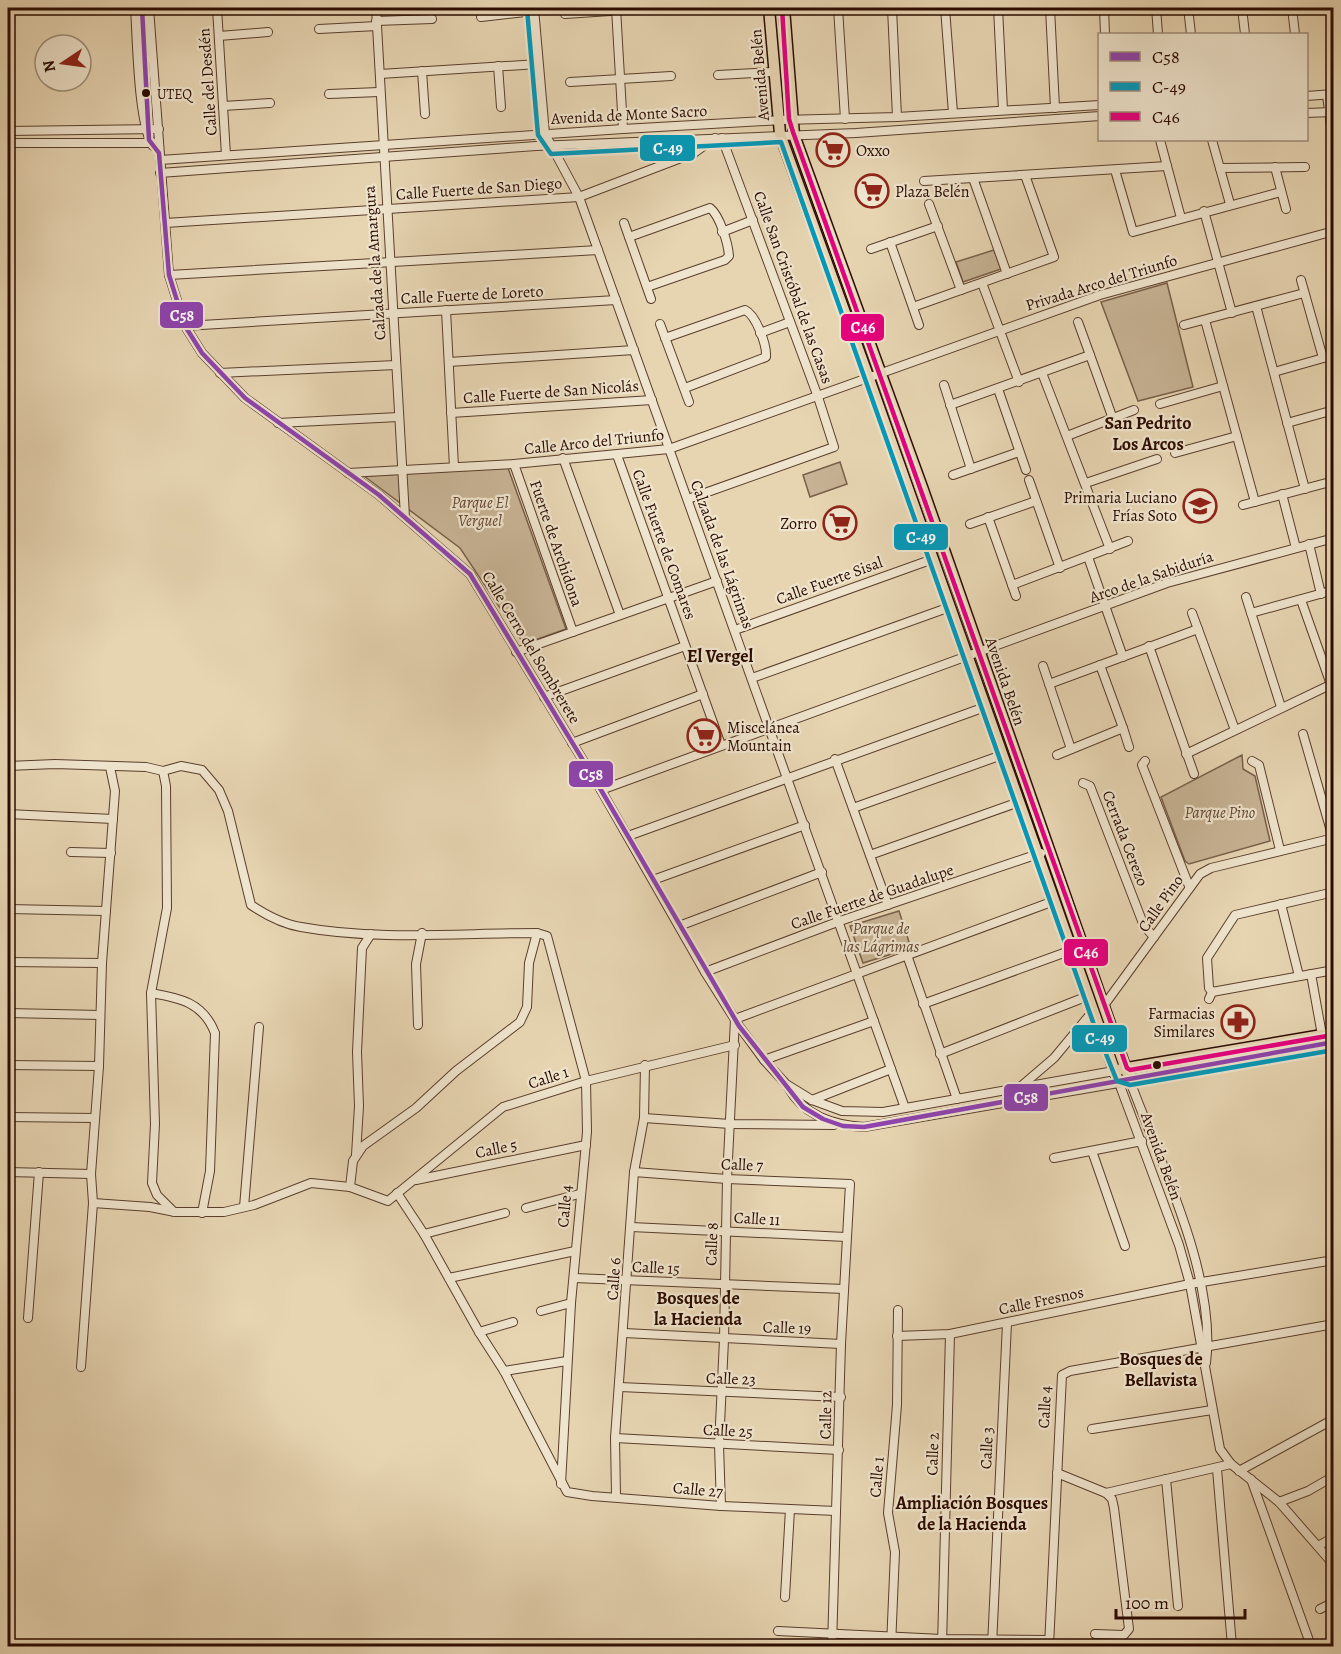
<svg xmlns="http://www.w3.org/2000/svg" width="1341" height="1654" font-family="Alegreya,serif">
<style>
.green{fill:#c7b394;stroke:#795f4a;stroke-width:1.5}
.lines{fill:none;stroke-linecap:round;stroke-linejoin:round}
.minor-casing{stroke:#5a3e2c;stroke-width:10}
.major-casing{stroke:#2b0b00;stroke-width:13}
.minor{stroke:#efe4cd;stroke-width:8}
.major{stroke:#e7d5b2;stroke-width:10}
.bus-1-casing{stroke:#efe4cd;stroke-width:9}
.bus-2-casing{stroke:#efe4cd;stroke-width:9}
.bus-3-casing{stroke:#efe4cd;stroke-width:9}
.bus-1{stroke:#8e44ad;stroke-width:4.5}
.bus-2{stroke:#0499b9;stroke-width:4.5}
.bus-3{stroke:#e5007d;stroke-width:4.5}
.bus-dot{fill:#2b0b00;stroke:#efe4cd;stroke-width:2}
.labels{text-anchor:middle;stroke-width:4.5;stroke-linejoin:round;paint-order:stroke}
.bus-label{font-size:14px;fill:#2b0b00;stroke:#efe4cd;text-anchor:start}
.street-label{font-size:16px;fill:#2b0b00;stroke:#efe4cd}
.poi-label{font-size:16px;fill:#2b0b00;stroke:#efe4cd;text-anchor:start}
.park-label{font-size:16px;font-style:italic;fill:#624634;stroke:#efe4cd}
.neighbourhood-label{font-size:18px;font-weight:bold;fill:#2b0b00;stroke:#efe4cd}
.line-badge{stroke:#efe4cd;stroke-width:2}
.badge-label{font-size:16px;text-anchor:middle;font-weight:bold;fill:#fff}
</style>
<rect width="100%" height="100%" fill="#e7d5b2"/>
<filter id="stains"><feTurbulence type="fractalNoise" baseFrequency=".00333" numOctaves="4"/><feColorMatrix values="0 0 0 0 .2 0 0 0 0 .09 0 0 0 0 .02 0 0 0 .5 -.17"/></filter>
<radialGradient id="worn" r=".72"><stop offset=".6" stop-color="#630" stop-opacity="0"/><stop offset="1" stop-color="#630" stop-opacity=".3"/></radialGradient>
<g class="green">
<path d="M994,250L1001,269L963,282L956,262Z"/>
<path d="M1167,283L1193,387L1138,401L1101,302Z"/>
<path d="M840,462L847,484L810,497L803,475Z"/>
<path d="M508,468L566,629L524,644L460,548L364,476Z"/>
<path d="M1242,755L1243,769L1255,776L1270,841L1189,864L1185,861L1161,797Z"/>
<path d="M899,911L911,948L863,963L850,926Z"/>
</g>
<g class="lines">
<g class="minor-casing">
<g id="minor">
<path d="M135,8C137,36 138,125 153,146"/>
<path d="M149,8L169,275L185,326L202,353L245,398L379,495L470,574L601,790L705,972L739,1026L764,1060L786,1084L812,1100L842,1111L883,1112L1114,1071"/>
<path d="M217,8L226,155"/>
<path d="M376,8L405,517"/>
<path d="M534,8L545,134L579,197L905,1108"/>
<path d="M616,8L623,129"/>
<path d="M838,8L845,119"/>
<path d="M892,8L897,117"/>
<path d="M945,8L953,113"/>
<path d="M998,8L1003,110"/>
<path d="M1050,8L1055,108"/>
<path d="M1104,8L1105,34"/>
<path d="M1156,8L1158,34"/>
<path d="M1188,8L1191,34"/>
<path d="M1242,8L1245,34"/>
<path d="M1292,8L1295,34"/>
<path d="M565,14L655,8"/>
<path d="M481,17L534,11"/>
<path d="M376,21L432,19"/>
<path d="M319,29L377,26"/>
<path d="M219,36L268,32"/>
<path d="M498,66L501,107"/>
<path d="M422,71L425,114"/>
<path d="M380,74L538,64"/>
<path d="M718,75L773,72"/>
<path d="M570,82L671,76"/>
<path d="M329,94L379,92"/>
<path d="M1327,95L1334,149"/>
<path d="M1306,96L1334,94"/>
<path d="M223,106L270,103"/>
<path d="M1306,113L1333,112"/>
<path d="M8,131L159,129"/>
<path d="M1160,140L1181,218"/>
<path d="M1212,140L1230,204"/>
<path d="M8,143H159"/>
<path d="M160,160L623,129L782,120L897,117L1100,105"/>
<path d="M1275,167L1286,209"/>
<path d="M1220,168L1305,167"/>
<path d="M1115,170L1133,232L1281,192"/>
<path d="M160,173L536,146L856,133L1100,116"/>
<path d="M973,178L1007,274"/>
<path d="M924,181L1167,166"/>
<path d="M929,204L961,290"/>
<path d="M1204,211L1232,313"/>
<path d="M165,223L579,197L694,153L715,138"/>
<path d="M624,223L651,299"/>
<path d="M722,232L753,220"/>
<path d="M629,237L710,208C720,216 728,243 729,256L725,260L647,287"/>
<path d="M890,242L919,325"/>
<path d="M871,249L938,226"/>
<path d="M169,275L598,250"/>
<path d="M1301,280L1323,358"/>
<path d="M982,283L1019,382"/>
<path d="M1256,306L1305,489"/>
<path d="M913,307L1054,257L1025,175"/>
<path d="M446,310L454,467"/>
<path d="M1205,320L1255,502"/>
<path d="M1078,322L1090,355"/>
<path d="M660,324L689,402"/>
<path d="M1184,325L1304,293"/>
<path d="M185,326L616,300"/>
<path d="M760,333L790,322"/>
<path d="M665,338L745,310C756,315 767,345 766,357L685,388"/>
<path d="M449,362L634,350"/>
<path d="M1274,372L1334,355"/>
<path d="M220,373L396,365"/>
<path d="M1042,373L1110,549"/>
<path d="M944,385L971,469"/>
<path d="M998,389L1026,470"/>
<path d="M1160,404L1223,386"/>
<path d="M950,405L1090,355L1113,419"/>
<path d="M451,413L652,400"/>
<path d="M278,423L399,417"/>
<path d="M1287,423L1334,410"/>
<path d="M1067,436L1134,410"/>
<path d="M1175,453L1237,436"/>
<path d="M617,455L721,745"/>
<path d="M563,458L620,615"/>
<path d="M514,464L573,632"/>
<path d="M348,473L514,464L669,449L1100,295L1334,231"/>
<path d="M953,475L1019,452"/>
<path d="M1029,480L1060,568"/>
<path d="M1086,483L1157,459"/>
<path d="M1282,494L1296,548"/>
<path d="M688,499L834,447L818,397L722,138"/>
<path d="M1243,505L1334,481"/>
<path d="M988,517L1016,596"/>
<path d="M970,524L1036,501"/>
<path d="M1309,544L1321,594"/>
<path d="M1088,557L1123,657"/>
<path d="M1012,585L1128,541"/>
<path d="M1246,597L1281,707"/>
<path d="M1301,600L1334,693"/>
<path d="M1192,613L1235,730"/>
<path d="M1251,613L1334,590"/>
<path d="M735,630L933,559"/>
<path d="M1149,646L1194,774"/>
<path d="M516,652L717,581"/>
<path d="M1043,666L1071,749"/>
<path d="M752,678L950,607"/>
<path d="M1049,684L1198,629"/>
<path d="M544,697L685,646"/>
<path d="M1123,728L1129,747"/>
<path d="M1303,734L1333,838"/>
<path d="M572,743L703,694"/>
<path d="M1186,754L1330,685"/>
<path d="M1057,755L1123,728L1100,665"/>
<path d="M835,759L888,905"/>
<path d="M1145,761L1142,765L1189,886"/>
<path d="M1252,761L1259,765L1280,850"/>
<path d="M8,766L55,764L146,767L163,771L181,766L202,770L219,790L228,811L251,905C266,915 283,924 301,927C378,941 460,933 537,933L547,936L586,1081L587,1132L571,1303L561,1484"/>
<path d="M163,771L166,786L167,908L151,993L155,1124L152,1183L157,1195L174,1212"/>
<path d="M1083,783L1090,786L1144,926L1154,937"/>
<path d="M601,790L1167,583L1334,538"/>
<path d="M853,808L1002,755"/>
<path d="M8,814L113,819"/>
<path d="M628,836L985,707"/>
<path d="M71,852L111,853"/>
<path d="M870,855L1019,802"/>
<path d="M653,880L805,825"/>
<path d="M1281,904L1299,976"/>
<path d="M8,909L106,911"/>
<path d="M679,926L822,872"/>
<path d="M907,955L957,1099"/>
<path d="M8,962L102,963"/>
<path d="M705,972L840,921L1041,853"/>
<path d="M1311,974L1322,1035"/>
<path d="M1212,992L1334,970"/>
<path d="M151,993C179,998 203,1002 215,1033L210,1171L202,1213"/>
<path d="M1209,999L1212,992L1209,988L1207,958L1235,915L1334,892"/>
<path d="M923,1004L1072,950"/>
<path d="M1105,1004L1200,874L1211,868L1334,838"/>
<path d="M8,1013L100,1015"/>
<path d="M418,1025L416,964L422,933"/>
<path d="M940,1054L1088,996"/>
<path d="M764,1060L874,1021"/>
<path d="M8,1065L99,1066"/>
<path d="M1119,1083L1179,1245L1190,1284L1220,1449L1231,1464L1279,1502L1334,1565"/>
<path d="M788,1087C804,1116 833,1125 864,1127L1130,1081C1160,1162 1217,1277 1206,1363"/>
<path d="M1019,1088L1054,1058L1093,1011"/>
<path d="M812,1100L891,1069"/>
<path d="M8,1117L94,1118"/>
<path d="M644,1118L730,1124L834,1125"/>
<path d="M1092,1151L1125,1246"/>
<path d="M356,1155L359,1106L357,1052L362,948L371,934"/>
<path d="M1054,1158L1142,1141"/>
<path d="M8,1172L91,1174"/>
<path d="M634,1172L727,1179L850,1184L841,1344L832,1646"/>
<path d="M416,1180L586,1145"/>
<path d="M350,1187L353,1161L363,1146L416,1108L456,1071L520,1022L527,1007L529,963L537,933"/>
<path d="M397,1193L424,1234L479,1332L504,1371L567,1492L592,1496L721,1506L836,1511"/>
<path d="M93,1203L150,1207L175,1212H224L254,1205L311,1183L350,1187L388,1201L503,1107L586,1081L735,1045"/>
<path d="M244,1207L259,1027"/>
<path d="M526,1208L579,1194"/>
<path d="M631,1227L846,1237"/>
<path d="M424,1234L505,1213"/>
<path d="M449,1278L575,1251"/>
<path d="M574,1278L844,1289"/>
<path d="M541,1311L571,1303"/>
<path d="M28,1318L39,1172"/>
<path d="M479,1332L513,1322"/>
<path d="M624,1333L841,1344"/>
<path d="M897,1336L950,1334L1190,1284L1334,1260"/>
<path d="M81,1367L93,1203L91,1174L99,1066L102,963L115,791L110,767"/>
<path d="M504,1371L567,1361"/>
<path d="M620,1387L841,1397"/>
<path d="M1092,1429L1212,1410"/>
<path d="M615,1438L839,1450"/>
<path d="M1217,1469L1232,1646"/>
<path d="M1239,1471L1334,1419"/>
<path d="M1057,1473L1106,1493L1112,1499L1114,1508L1129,1629L1124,1635L1095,1634"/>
<path d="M1166,1479L1178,1606"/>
<path d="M1251,1479L1311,1646"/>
<path d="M1106,1493L1231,1464"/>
<path d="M616,1496L615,1438L634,1172L644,1118L645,1065"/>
<path d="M1279,1502L1308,1491L1334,1476"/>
<path d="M721,1506L719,1445L724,1340L727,1179L735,1019L1054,901"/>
<path d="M1318,1546L1334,1537"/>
<path d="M785,1597L790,1509"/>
<path d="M1320,1609L1334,1602"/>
<path d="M778,1631L942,1639L1049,1640"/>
<path d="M891,1646L895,1552L888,1513L897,1405L898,1310"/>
<path d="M942,1646L950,1334"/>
<path d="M992,1646L1007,1323"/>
<path d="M1049,1646L1062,1375L1070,1371L1334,1324"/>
<path d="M1293,1646L1310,1644"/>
</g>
</g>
<g class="major-casing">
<g id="major">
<path d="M769,8L780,134L868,376L1119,1083"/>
<path d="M784,8L794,135L922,487L1130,1081L1334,1046"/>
<path d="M1121,1069L1334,1033"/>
</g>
</g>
<use href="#minor" class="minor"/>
<use href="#major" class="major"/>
<g class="bus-1-casing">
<path id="bus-1" d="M142,8L149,140L159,153L169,275L185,326L202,353L245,398L379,495L470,574L601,790L739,1026L803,1107L823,1119L843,1126L864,1127L1334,1042"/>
</g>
<g class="bus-2-casing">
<path id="bus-2" d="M527,9L538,135L551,154L781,142L1093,1022L1117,1081L1130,1085L1334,1050"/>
</g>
<g class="bus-3-casing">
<path id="bus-3" d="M782,8L789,119L793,132L1127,1068L1130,1070L1333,1035"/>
</g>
<use href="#bus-1" class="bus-1"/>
<use href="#bus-2" class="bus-2"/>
<use href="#bus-3" class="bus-3"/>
</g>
<defs>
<g id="supermarket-ring" transform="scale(1.725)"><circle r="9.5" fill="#efe4cd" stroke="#8f2418" stroke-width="1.5"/><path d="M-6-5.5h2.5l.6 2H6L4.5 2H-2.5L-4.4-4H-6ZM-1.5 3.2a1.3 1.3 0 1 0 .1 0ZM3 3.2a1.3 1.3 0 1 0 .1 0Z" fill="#8f2418"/></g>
<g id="school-ring" transform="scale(1.725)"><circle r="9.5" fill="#efe4cd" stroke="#8f2418" stroke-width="1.5"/><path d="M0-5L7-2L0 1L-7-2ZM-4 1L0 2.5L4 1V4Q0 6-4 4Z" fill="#8f2418"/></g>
<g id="pharmacy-ring" transform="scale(1.725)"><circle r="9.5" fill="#efe4cd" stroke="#8f2418" stroke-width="1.5"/><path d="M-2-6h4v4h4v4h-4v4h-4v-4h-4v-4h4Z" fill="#8f2418"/></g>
</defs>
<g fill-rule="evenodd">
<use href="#supermarket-ring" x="833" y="150"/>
<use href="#supermarket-ring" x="872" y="191"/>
<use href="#school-ring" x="1200" y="506"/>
<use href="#supermarket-ring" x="840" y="523"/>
<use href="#supermarket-ring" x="704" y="736"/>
<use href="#pharmacy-ring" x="1238" y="1022"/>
</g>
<g class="bus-dot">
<circle cx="146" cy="93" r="5"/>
<circle cx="1157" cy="1065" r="5"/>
</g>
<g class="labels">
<g class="bus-label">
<text x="157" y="99">UTEQ</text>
</g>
<g class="street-label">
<text transform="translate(759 75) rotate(-95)" y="6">Avenida Belén</text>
<text transform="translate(207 82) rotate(-94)" y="6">Calle del Desdén</text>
<text transform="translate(629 114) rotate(-3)" y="6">Avenida de Monte Sacro</text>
<text transform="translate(479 188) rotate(-4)" y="6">Calle Fuerte de San Diego</text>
<text transform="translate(374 263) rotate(-94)" y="6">Calzada de la Amargura</text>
<text transform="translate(1101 282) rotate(-17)" y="6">Privada Arco del Triunfo</text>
<text transform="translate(794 287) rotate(70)" y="6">Calle San Cristóbal de las Casas</text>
<text transform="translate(472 294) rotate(-3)" y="6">Calle Fuerte de Loreto</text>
<text transform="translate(551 391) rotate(-4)" y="6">Calle Fuerte de San Nicolás</text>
<text transform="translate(594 441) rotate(-6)" y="6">Calle Arco del Triunfo</text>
<text transform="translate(557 543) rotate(71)" y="6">Fuerte de Archidona</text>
<text transform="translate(665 544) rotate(70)" y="6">Calle Fuerte de Comares</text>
<text transform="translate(723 554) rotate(70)" y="6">Calzada de las Lágrimas</text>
<text transform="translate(1151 576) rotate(-19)" y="6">Arco de la Sabiduría</text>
<text transform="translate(829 580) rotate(-20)" y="6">Calle Fuerte Sisal</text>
<text transform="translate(532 647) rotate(59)" y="6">Calle Cerro del Sombrerete</text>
<text transform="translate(1006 681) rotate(71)" y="6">Avenida Belén</text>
<text transform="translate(1126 838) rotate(69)" y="6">Cerrada Cerezo</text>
<text transform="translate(872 896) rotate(-19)" y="6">Calle Fuerte de Guadalupe</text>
<text transform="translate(1160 903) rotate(-55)" y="6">Calle Pino</text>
<text transform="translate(548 1077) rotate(-18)" y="6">Calle 1</text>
<text transform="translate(496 1148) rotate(-12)" y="6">Calle 5</text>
<text transform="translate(1162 1156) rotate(70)" y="6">Avenida Belén</text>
<text transform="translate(742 1164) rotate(2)" y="6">Calle 7</text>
<text transform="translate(564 1206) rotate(-85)" y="6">Calle 4</text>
<text transform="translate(757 1218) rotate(3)" y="6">Calle 11</text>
<text transform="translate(711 1244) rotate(-88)" y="6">Calle 8</text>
<text transform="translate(656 1267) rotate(3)" y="6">Calle 15</text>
<text transform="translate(613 1279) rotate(-86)" y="6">Calle 6</text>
<text transform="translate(1041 1300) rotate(-12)" y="6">Calle Fresnos</text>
<text transform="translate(787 1327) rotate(2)" y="6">Calle 19</text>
<text transform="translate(731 1378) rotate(2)" y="6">Calle 23</text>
<text transform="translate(1044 1407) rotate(-87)" y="6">Calle 4</text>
<text transform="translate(825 1415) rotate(-89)" y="6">Calle 12</text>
<text transform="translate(728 1430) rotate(3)" y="6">Calle 25</text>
<text transform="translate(986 1448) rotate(-87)" y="6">Calle 3</text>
<text transform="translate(932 1454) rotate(-88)" y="6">Calle 2</text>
<text transform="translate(876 1477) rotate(-85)" y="6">Calle 1</text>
<text transform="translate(698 1489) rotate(5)" y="6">Calle 27</text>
</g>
<g class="poi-label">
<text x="856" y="156">Oxxo</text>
<text x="895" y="197">Plaza Belén</text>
<text x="1177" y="503" text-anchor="end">Primaria Luciano<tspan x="1177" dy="18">Frías Soto</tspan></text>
<text x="817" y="529" text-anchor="end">Zorro</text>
<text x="727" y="733">Miscelánea<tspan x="727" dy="18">Mountain</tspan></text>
<text x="1215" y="1019" text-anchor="end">Farmacias<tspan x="1215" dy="18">Similares</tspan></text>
</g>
<g class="park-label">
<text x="480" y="508">Parque El<tspan x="480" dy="18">Verguel</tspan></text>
<text x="1220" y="818">Parque Pino</text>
<text x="881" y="934">Parque de<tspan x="881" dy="18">las Lágrimas</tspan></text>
</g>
<g class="neighbourhood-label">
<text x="1148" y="429">San Pedrito<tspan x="1148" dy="21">Los Arcos</tspan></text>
<text x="720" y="662">El Vergel</text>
<text x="698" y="1304">Bosques de<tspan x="698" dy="21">la Hacienda</tspan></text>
<text x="1161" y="1365">Bosques de<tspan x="1161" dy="21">Bellavista</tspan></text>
<text x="972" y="1509">Ampliación Bosques<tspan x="972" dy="21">de la Hacienda</tspan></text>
</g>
</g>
<g class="line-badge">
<rect x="639" y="134" width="57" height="28" rx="6" fill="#0499b9"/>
<rect x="159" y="301" width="45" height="28" rx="6" fill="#8e44ad"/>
<rect x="840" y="313" width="45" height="29" rx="6" fill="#e5007d"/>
<rect x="893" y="523" width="56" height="28" rx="6" fill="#0499b9"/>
<rect x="568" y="760" width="46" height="28" rx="6" fill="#8e44ad"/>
<rect x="1063" y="938" width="46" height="29" rx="6" fill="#e5007d"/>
<rect x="1071" y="1024" width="57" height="29" rx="6" fill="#0499b9"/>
<rect x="1003" y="1083" width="46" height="29" rx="6" fill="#8e44ad"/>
</g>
<g class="badge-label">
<text x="668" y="154">C-49</text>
<text x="182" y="321">C58</text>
<text x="863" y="333">C46</text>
<text x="921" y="543">C-49</text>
<text x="591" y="780">C58</text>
<text x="1086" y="958">C46</text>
<text x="1100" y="1044">C-49</text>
<text x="1026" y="1103">C58</text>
</g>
<rect width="1341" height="1654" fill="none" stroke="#e7d5b2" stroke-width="30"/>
<rect x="9" y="9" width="1323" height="1636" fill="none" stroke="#2b0b00" stroke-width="3"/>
<rect x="15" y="15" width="1311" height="1624" fill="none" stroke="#2b0b00" stroke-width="1.5"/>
<rect x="1098" y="33" width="210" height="108" fill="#efe4cd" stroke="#a18d7b" stroke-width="1.5"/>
<rect x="1110" y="52" width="30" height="9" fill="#8e44ad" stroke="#a18d7b" stroke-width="1.5"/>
<text x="1152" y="63" font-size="18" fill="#2b0b00">C58</text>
<rect x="1110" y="82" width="30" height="9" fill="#0499b9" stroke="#a18d7b" stroke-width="1.5"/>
<text x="1152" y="93" font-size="18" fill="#2b0b00">C-49</text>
<rect x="1110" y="112" width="30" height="9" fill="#e5007d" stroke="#a18d7b" stroke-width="1.5"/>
<text x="1152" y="123" font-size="18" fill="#2b0b00">C46</text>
<g transform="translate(63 63) rotate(257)"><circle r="28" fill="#efe4cd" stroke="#a18d7b" stroke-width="1.5"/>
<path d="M0-4.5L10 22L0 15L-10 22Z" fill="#8f2418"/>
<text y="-9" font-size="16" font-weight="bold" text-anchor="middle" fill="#2b0b00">N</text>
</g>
<path d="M1116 1609v9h129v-9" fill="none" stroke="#2b0b00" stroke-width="3"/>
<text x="1125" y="1609" font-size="18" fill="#2b0b00" stroke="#efe4cd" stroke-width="4.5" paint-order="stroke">100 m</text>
<rect width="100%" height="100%" filter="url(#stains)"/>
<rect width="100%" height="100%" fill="url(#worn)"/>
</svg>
